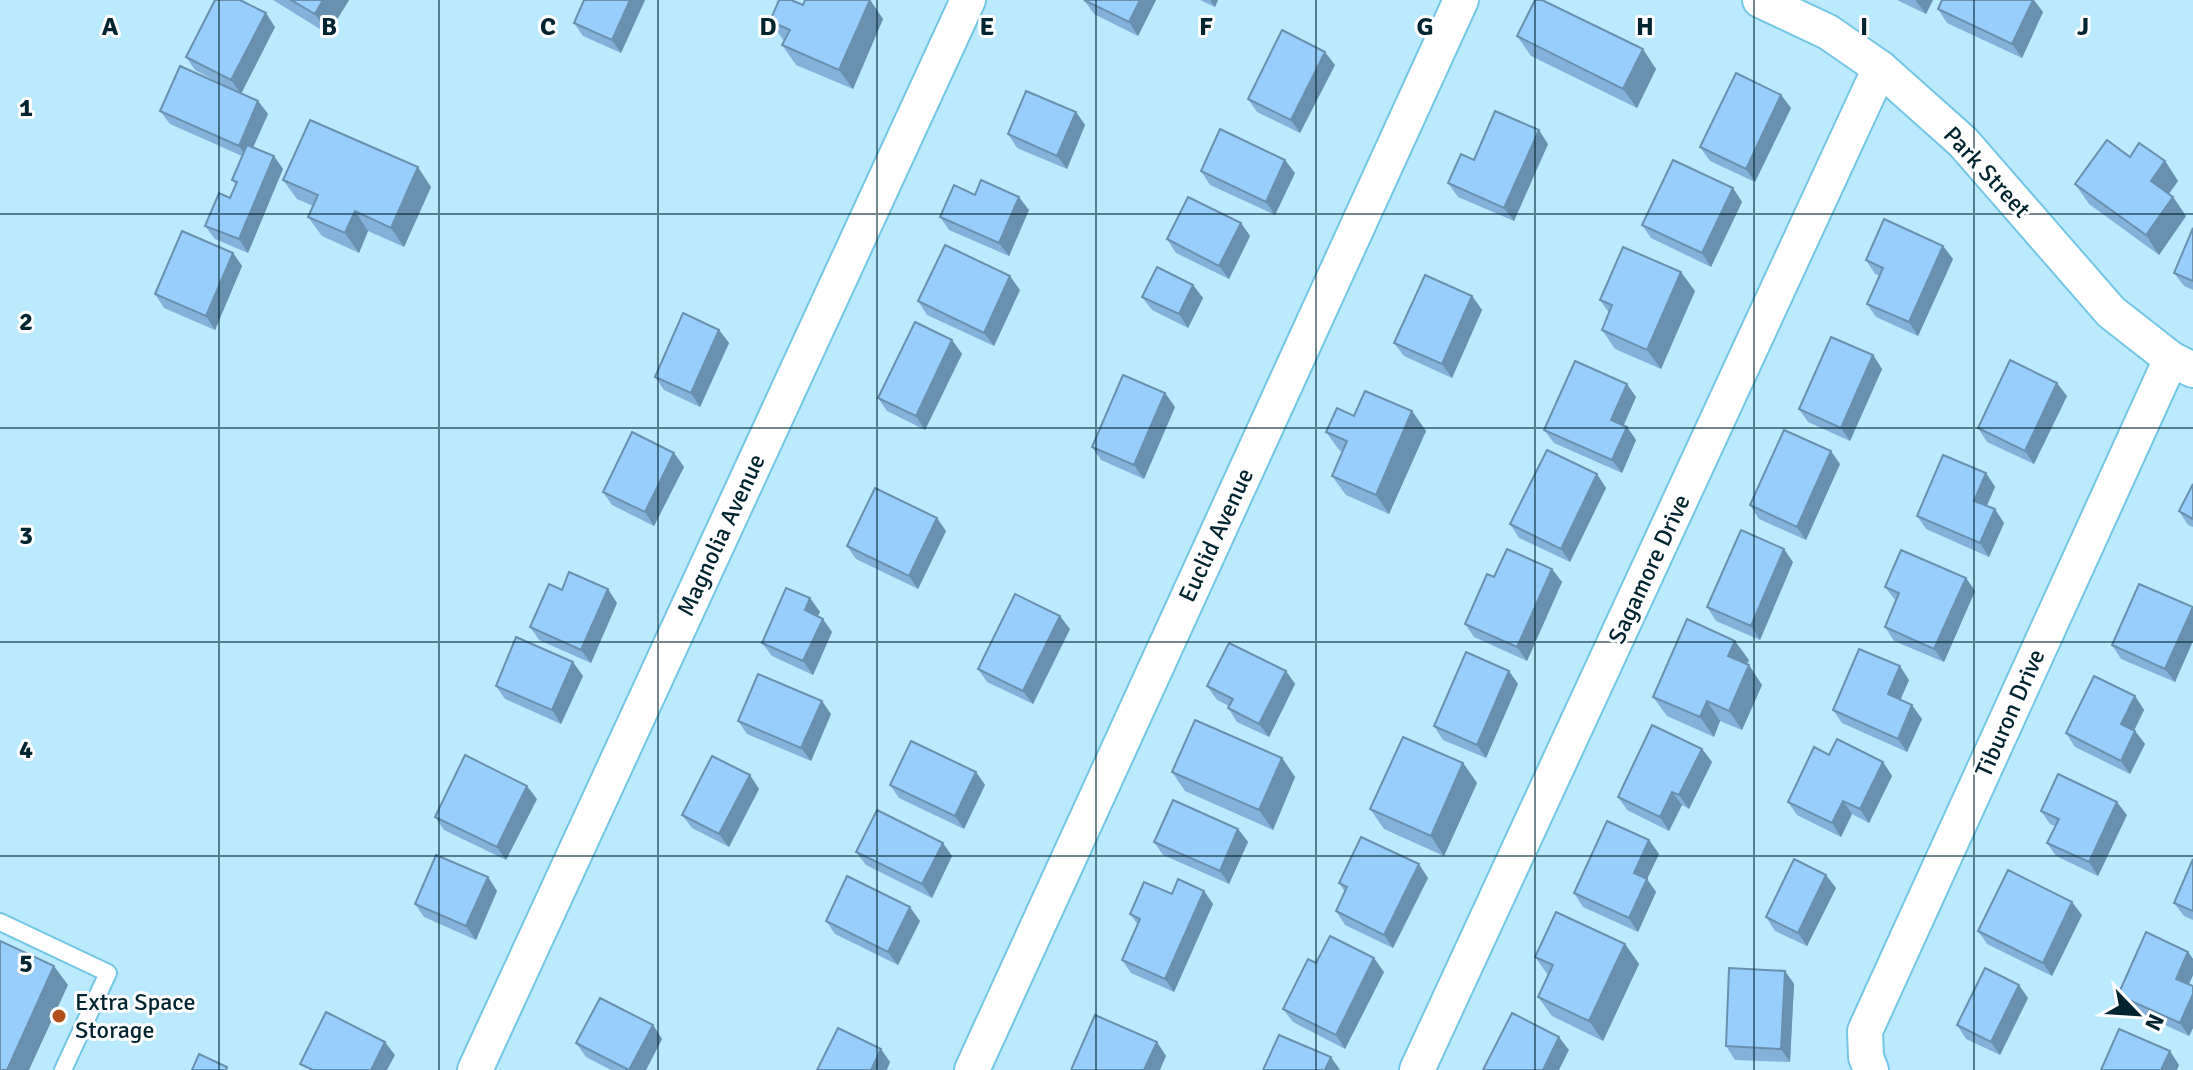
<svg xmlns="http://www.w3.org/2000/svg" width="2193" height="1070" font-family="Signika,sans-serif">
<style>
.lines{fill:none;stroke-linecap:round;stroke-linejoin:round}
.lane-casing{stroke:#73c6e5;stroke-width:20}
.street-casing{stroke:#73c6e5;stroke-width:38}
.lane{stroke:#fff;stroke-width:16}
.street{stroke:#fff;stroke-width:34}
.wall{fill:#83b1d9}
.shaded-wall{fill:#6a90b0}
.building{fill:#98cefc;stroke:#6a90b0;stroke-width:2}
.grid{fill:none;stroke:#00242f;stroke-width:2;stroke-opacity:0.55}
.poi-dot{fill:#b24f19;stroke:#fff;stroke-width:3}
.labels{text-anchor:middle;stroke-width:6;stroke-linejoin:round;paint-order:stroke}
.street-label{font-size:24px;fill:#00242f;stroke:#fff}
.poi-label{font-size:24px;fill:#00242f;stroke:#fff;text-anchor:start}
.grid-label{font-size:26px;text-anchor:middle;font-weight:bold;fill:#00242f;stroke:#fff;stroke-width:6;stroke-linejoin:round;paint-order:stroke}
</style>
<rect width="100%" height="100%" fill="#bbeafe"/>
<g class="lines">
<g class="lane-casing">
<path id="lane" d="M0,922L108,973L63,1070"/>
</g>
<g class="street-casing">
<g id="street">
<path d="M1760,0L1828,32L1880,68L1963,142L2111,312L2171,359L2193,370"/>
<path d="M475,1070L968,0"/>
<path d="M972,1070L1461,0"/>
<path d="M1417,1070L1880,68"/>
<path d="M1871,1070L1866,1057L1865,1031L2171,359"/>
</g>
</g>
<use href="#lane" class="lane"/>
<use href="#street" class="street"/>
</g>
<g class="wall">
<path d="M273,0H349L328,34Z"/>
<path d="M645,0L621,53L583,36L574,23Z"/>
<path d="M805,0H870L883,19L853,89L796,65L782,45L784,41L770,21L803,5Z"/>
<path d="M1084,0H1156L1138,36L1094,14Z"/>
<path d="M1200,0H1218L1215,7Z"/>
<path d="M1897,0H1933L1926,14Z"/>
<path d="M1938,9L2043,12L2022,58L1947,23Z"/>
<path d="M275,27L241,93L258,101L268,114L253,147L283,169L248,253L215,239L205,226L230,198L236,185L232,180L242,156L170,124L160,111L233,90L195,70L186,57Z"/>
<path d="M1517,36L1656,69L1637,108L1531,56Z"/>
<path d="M1335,65L1300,133L1257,112L1248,99Z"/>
<path d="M1781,95L1791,108L1755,182L1710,161L1700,147Z"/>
<path d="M1076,112L1085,125L1067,169L1017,148L1008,134Z"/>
<path d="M1548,144L1514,221L1458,197L1448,183L1474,160Z"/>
<path d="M2130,157L2165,161L2178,181L2169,194L2173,197L2186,216L2159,255L2089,204L2075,184Z"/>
<path d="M1201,171L1295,173L1275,215L1210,185Z"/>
<path d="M283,180L431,187L404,247L368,231L359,253L322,236L308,217L313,206L297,199Z"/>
<path d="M1733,188L1742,202L1711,267L1651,238L1642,225Z"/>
<path d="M975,195L1029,210L1009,256L949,230L940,217Z"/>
<path d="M1241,223L1250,236L1229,279L1176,253L1167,239Z"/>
<path d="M2193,228V290L2184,286L2174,273Z"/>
<path d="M1943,246L1953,259L1918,336L1876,317L1867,304L1880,276L1875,274L1866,260Z"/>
<path d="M233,253L242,266L215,330L164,308L155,294Z"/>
<path d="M1193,285L1203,298L1188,328L1152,310L1142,297Z"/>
<path d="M1020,290L994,346L927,315L918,301Z"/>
<path d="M1695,291L1661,369L1615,349L1602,330L1609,313L1600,300Z"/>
<path d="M1472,296L1482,310L1452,378L1404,356L1394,343Z"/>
<path d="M719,330L729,343L700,407L664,390L655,377Z"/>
<path d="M952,340L962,354L925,430L887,411L878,398Z"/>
<path d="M1873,355L1882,369L1850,441L1808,422L1799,409Z"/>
<path d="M1165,393L1175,407L1144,479L1101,460L1092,447Z"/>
<path d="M2067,396L2034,464L1987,442L1978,428Z"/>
<path d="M1636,397L1624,425L1627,427L1636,440L1622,473L1554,443L1544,430Z"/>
<path d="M1412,411L1426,431L1389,514L1346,495L1332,476L1343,452L1340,451L1326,432L1354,416Z"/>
<path d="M674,453L684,467L654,526L612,505L603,492Z"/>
<path d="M1840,464L1806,540L1759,519L1750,505Z"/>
<path d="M1986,473L1995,487L1987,506L2004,523L1989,557L1926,529L1917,516Z"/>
<path d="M2193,484V527L2188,525L2179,511Z"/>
<path d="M1606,488L1570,562L1519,538L1510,524Z"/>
<path d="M946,531L918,589L856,559L847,546Z"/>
<path d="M1793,562L1760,640L1716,621L1707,607Z"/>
<path d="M1552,569L1562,582L1527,661L1474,637L1465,624L1494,577Z"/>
<path d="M1966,578L1975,591L1944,662L1894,641L1885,627L1896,601L1885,587Z"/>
<path d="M562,590L617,603L591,663L539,640L530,627Z"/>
<path d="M810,598L820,612L817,616L832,632L813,675L772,656L762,643Z"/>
<path d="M1070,629L1033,704L987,682L978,669Z"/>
<path d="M2193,641L2175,682L2121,659L2112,645Z"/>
<path d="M1749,660L1747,664L1762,685L1742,730L1720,721L1714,737L1667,716L1653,697Z"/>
<path d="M1286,671L1295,684L1269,737L1237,722L1228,708L1229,706L1217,700L1207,686Z"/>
<path d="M1509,671L1518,684L1486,758L1443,740L1434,726Z"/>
<path d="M583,676L561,724L505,699L496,686Z"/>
<path d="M1909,680L1900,700L1922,719L1907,752L1842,723L1833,710Z"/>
<path d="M2135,696L2144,710L2134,730L2145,744L2130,774L2075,747L2066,733Z"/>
<path d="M831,714L811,761L747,734L738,721Z"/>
<path d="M1702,749L1712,762L1689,809L1682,805L1669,831L1627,810L1618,797Z"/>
<path d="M1829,755L1883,762L1892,776L1869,823L1852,814L1841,837L1797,815L1788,802Z"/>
<path d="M1282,758L1295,777L1273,830L1185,791L1172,772Z"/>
<path d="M1463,763L1477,783L1444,856L1384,829L1370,809Z"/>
<path d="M976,772L985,785L964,829L899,798L890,785Z"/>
<path d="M759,789L729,847L692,828L682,815Z"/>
<path d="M537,799L506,860L444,830L435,817Z"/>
<path d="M2041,811L2127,815L2098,876L2056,856L2047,843L2055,826L2050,824Z"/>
<path d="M1238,829L1248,842L1229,884L1163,855L1154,842Z"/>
<path d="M1649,840L1659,854L1647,879L1656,892L1638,932L1583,907L1574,893Z"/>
<path d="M856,852L952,856L932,898L866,865Z"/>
<path d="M2193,859V920L2184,916L2174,903Z"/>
<path d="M488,877L497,891L476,940L424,917L415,904Z"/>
<path d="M1428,878L1393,948L1345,925L1336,911L1345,892L1339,883Z"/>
<path d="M1836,888L1807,946L1775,931L1766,917Z"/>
<path d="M1204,891L1213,904L1174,992L1131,973L1122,960L1138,925L1130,914Z"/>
<path d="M2082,915L2052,976L1987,944L1978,931Z"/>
<path d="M826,921H920L898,965L835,934Z"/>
<path d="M1625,944L1639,964L1603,1041L1552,1016L1538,997L1548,975L1535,957Z"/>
<path d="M2188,952L2193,959V975L2189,985L2193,986V1028L2189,1036L2127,1008L2118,995Z"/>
<path d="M1316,963L1384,972L1345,1049L1293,1022L1283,1009Z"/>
<path d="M1785,971L1794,984L1790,1062L1735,1060L1726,1046Z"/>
<path d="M2028,998L2000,1055L1966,1039L1957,1025Z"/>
<path d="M653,1025L662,1039L646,1070H611L586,1057L576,1043Z"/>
</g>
<g class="shaded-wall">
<path d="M323,0H349L328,34L315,14Z"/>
<path d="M630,0H645L621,53L612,40Z"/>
<path d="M870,0L883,19L853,89L839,70Z"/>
<path d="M1140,0H1156L1138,36L1129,22Z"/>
<path d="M1210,0H1218L1215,7Z"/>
<path d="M1917,0H1933L1926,14L1916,1Z"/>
<path d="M2033,0H2034L2043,12L2022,58L2012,44Z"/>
<path d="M266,13L275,27L241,94L231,80Z"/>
<path d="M1643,49L1656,69L1637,108L1623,89Z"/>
<path d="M1325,52L1335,65L1300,133L1291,120Z"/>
<path d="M1781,95L1791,108L1755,182L1746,169Z"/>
<path d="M258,101L268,114L248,159L239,146Z"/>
<path d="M1076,112L1085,125L1067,169L1057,156Z"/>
<path d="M1539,130L1548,144L1514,221L1504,208Z"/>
<path d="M274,156L283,169L248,253L239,239Z"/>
<path d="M1285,160L1295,173L1275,215L1266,202Z"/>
<path d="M2165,161L2178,181L2164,200L2151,181Z"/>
<path d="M418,167L431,187L404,247L391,228Z"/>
<path d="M1733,188L1742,202L1711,267L1702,253Z"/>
<path d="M1019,197L1029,210L1009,256L999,243Z"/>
<path d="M2173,197L2186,216L2159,255L2146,235Z"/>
<path d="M355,211L368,231L359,253L345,233Z"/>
<path d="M1241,223L1250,236L1229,279L1219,266Z"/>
<path d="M1943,246L1953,259L1918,336L1909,322Z"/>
<path d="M233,253L242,266L215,330L206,316Z"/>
<path d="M1681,272L1695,291L1661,369L1647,350Z"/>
<path d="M1010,276L1020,290L994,346L984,333Z"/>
<path d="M1193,285L1203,298L1188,328L1179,314Z"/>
<path d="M1472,296L1482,310L1452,378L1442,364Z"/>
<path d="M719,330L729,343L700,407L691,393Z"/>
<path d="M952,340L962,354L925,430L916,416Z"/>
<path d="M1873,355L1882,369L1850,441L1841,428Z"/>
<path d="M2057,383L2067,396L2034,464L2025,451Z"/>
<path d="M1627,384L1636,397L1620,433L1611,420Z"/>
<path d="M1165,393L1175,407L1144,479L1134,465Z"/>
<path d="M1412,411L1426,431L1389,514L1376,495Z"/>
<path d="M1627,427L1636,440L1622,473L1612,460Z"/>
<path d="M1831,451L1840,464L1806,540L1797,527Z"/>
<path d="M674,453L684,467L654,526L645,512Z"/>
<path d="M1986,473L1995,487L1983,514L1974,501Z"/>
<path d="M1597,474L1606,488L1570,562L1561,549Z"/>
<path d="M1995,509L2004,523L1989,557L1980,543Z"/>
<path d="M937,518L946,531L918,589L909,576Z"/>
<path d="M1784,549L1793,562L1760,640L1751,626Z"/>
<path d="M1552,569L1562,582L1527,661L1517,647Z"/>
<path d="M1966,578L1975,591L1944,662L1934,649Z"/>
<path d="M608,589L617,603L591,663L581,650Z"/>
<path d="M810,598L820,612L814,624L805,610Z"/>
<path d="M2193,607V641L2175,682L2165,669Z"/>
<path d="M1060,616L1070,629L1033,704L1023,691Z"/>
<path d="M823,619L832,632L813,675L803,661Z"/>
<path d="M1735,641L1749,660L1741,676L1728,656Z"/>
<path d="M573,662L583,676L561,724L552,710Z"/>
<path d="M1749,665L1762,685L1742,730L1729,711Z"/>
<path d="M1900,666L1909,680L1897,708L1888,694Z"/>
<path d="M1286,671L1295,684L1269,737L1259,724Z"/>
<path d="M1509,671L1518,684L1486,758L1477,745Z"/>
<path d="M2135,696L2144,710L2131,737L2121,724Z"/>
<path d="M822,701L831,714L811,761L801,748Z"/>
<path d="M1707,701L1720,721L1714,737L1700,717Z"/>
<path d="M1912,705L1922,719L1907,752L1898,739Z"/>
<path d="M2135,731L2145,744L2130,774L2121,761Z"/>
<path d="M1702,749L1712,762L1689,809L1679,795Z"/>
<path d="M1282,758L1295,777L1273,830L1259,810Z"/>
<path d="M1883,762L1892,776L1869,823L1860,809Z"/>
<path d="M1463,763L1477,783L1444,856L1431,836Z"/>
<path d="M976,772L985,785L964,829L955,816Z"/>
<path d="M750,775L759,789L729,847L719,834Z"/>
<path d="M527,786L537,799L506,860L497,847Z"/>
<path d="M1672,792L1682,805L1669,831L1660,817Z"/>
<path d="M1843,801L1852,814L1841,837L1832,823Z"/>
<path d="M2117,802L2127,815L2098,876L2089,862Z"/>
<path d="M1238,829L1248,842L1229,884L1220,871Z"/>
<path d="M1649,840L1659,854L1647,879L1656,892L1638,932L1629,918L1634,873Z"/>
<path d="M943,843L952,856L932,898L922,884Z"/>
<path d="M1419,864L1428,878L1393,948L1384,935Z"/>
<path d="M1826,875L1836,888L1807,946L1798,933Z"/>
<path d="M488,877L497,891L476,940L466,926Z"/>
<path d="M1204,891L1213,904L1174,992L1165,979Z"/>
<path d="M2072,902L2082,915L2052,976L2043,963Z"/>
<path d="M910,907L920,921L898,965L888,952Z"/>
<path d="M1625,944L1639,964L1603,1041L1589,1021Z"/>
<path d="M2188,952L2193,959V975L2185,992L2176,979Z"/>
<path d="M1374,958L1384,972L1345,1049L1336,1035Z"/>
<path d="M54,966L68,985L29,1070H7Z"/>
<path d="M1785,971L1794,984L1790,1062L1781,1049Z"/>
<path d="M2019,985L2028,998L2000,1055L1991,1042Z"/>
<path d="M2193,994V1028L2189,1036L2180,1023Z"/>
<path d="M653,1025L662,1039L646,1070H629Z"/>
<path d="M1559,1037L1569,1050L1559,1070H1543Z"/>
<path d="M385,1042L395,1055L387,1070H371Z"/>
<path d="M1157,1042L1166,1056L1160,1070H1144Z"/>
<path d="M881,1049L890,1062L887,1070H871Z"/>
<path d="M2170,1051L2179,1065L2177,1070H2161Z"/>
<path d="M1331,1057L1340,1070H1325Z"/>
</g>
<g class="building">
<path d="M215,0H240L266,13L231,80L186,57Z"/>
<path d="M291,0H323L315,14Z"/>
<path d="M584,0H630L612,40L574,23Z"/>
<path d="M779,0H791L803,5L805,0H870L839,70L782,45L790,30L770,21Z"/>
<path d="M1084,0H1140L1129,22Z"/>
<path d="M1535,0H1542L1643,49L1623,89L1517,36Z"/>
<path d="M1942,0H2033L2012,44L1938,9Z"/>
<path d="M1282,30L1325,52L1291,120L1248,99Z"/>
<path d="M180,66L258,101L239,146L160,111Z"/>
<path d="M1736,73L1781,95L1746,169L1700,147Z"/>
<path d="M1026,91L1076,112L1057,156L1008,134Z"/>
<path d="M1495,111L1539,130L1504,208L1448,183L1461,154L1474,160Z"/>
<path d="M310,120L418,167L391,228L355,211L345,233L308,217L318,195L283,180Z"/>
<path d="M1220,129L1285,160L1266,202L1201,171Z"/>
<path d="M2107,140L2130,157L2139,143L2165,161L2151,181L2173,197L2146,235L2075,184Z"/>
<path d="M247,145L274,156L239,239L205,226L219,193L230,198L237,182L232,180Z"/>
<path d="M1673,160L1733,188L1702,253L1642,225Z"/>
<path d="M981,180L1019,197L999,243L940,217L954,185L975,195Z"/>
<path d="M1188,197L1241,223L1219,266L1167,239Z"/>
<path d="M1884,219L1943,246L1909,322L1867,304L1883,268L1866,260Z"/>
<path d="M2193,228V281L2174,273Z"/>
<path d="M182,231L233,253L206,316L155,294Z"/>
<path d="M945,245L1010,276L984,333L918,301Z"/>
<path d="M1623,247L1681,272L1647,350L1602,330L1612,305L1600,300Z"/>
<path d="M1157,267L1193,285L1179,314L1142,297Z"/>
<path d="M1425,275L1472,296L1442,364L1394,343Z"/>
<path d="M683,313L719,330L691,393L655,377Z"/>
<path d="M915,322L952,340L916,416L878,398Z"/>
<path d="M1831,337L1873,355L1841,428L1799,409Z"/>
<path d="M2010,360L2057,383L2025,451L1978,428Z"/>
<path d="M1575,361L1627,384L1611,420L1627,427L1612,460L1544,430Z"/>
<path d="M1123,375L1165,393L1134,465L1092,447Z"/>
<path d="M1365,391L1412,411L1376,495L1332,476L1347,441L1326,432L1337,408L1354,416Z"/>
<path d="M1784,430L1831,451L1797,527L1750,505Z"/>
<path d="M632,432L674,453L645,512L603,492Z"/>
<path d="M1547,450L1597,474L1561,549L1510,524Z"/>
<path d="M1943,455L1986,473L1974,501L1995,509L1980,543L1917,516Z"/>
<path d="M2193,484V519L2179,511Z"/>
<path d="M875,488L937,518L909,576L847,546Z"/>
<path d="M1741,530L1784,549L1751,626L1707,607Z"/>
<path d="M1507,549L1552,569L1517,647L1465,624L1487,574L1494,577Z"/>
<path d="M1901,550L1966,578L1934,649L1885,627L1899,593L1885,587Z"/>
<path d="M569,572L608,589L581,650L530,627L549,584L562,590Z"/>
<path d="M2139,584L2193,607L2165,669L2112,645Z"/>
<path d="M786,588L810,598L805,610L823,619L803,661L762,643Z"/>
<path d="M1015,594L1060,616L1023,691L978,669Z"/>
<path d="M1687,619L1735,641L1728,656L1749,665L1729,711L1707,701L1700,717L1653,697Z"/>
<path d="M516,637L573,662L552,710L496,686Z"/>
<path d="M1229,643L1286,671L1259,724L1228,708L1233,699L1207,686Z"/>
<path d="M1859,649L1900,666L1888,694L1912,705L1898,739L1833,710Z"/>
<path d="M1466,652L1509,671L1477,745L1434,726Z"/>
<path d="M758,674L822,701L801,748L738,721Z"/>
<path d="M2094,676L2135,696L2121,724L2135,731L2121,761L2066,733Z"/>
<path d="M1195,720L1282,758L1259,810L1172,772Z"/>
<path d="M1652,725L1702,749L1679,795L1672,792L1660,817L1618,797Z"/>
<path d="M1403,737L1463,763L1431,836L1370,809Z"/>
<path d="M1837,739L1883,762L1860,809L1843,801L1832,823L1788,802L1814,747L1829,755Z"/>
<path d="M911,741L976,772L955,816L890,785Z"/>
<path d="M465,755L527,786L497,847L435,817Z"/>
<path d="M712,756L750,775L719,834L682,815Z"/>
<path d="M2058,774L2117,802L2089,862L2047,843L2059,819L2041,811Z"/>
<path d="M1173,800L1238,829L1220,871L1154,842Z"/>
<path d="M877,810L943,843L922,884L856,852Z"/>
<path d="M1607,821L1649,840L1634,873L1647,879L1629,918L1574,893Z"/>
<path d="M1361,837L1419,864L1384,935L1336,911L1347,887L1339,883Z"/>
<path d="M436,855L488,877L466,926L415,904Z"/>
<path d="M1794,859L1826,875L1798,933L1766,917Z"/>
<path d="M2193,859V911L2174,903Z"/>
<path d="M2008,870L2072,902L2043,963L1978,931Z"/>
<path d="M847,876L910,907L888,952L826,921Z"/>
<path d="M1178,879L1204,891L1165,979L1122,960L1140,919L1130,914L1144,882L1172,894Z"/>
<path d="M1556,912L1625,944L1589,1021L1538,997L1553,965L1535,957Z"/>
<path d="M2146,932L2188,952L2176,979L2193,986V994L2180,1023L2118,995Z"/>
<path d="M1330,936L1374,958L1336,1035L1283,1009L1308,959L1316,963Z"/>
<path d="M0,941L54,966L7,1070H0Z"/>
<path d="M1729,968L1785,971L1781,1049L1726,1046Z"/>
<path d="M1985,968L2019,985L1991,1042L1957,1025Z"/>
<path d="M600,998L653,1025L629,1070L576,1043Z"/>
<path d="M326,1012L385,1042L371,1070H313L300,1064Z"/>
<path d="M1512,1013L1559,1037L1543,1070H1483Z"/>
<path d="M1095,1015L1157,1042L1144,1070H1071Z"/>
<path d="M838,1028L881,1049L871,1070H817Z"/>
<path d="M2119,1029L2170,1051L2161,1070H2101Z"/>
<path d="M1279,1035L1331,1057L1325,1070H1263Z"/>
<path d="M199,1054L227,1067L226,1070H192Z"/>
</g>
<path class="grid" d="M219,0V1070M439,0V1070M658,0V1070M877,0V1070M1096,0V1070M1316,0V1070M1535,0V1070M1754,0V1070M1974,0V1070M0,214H2193M0,428H2193M0,642H2193M0,856H2193"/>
<circle class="poi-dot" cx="59" cy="1016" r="8"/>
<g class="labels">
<g class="street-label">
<text transform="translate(1987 172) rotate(47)" y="8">Park Street</text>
<text transform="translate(721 535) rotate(-65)" y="8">Magnolia Avenue</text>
<text transform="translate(1216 535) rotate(-65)" y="8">Euclid Avenue</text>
<text transform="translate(1649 569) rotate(-65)" y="8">Sagamore Drive</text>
<text transform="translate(2010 713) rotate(-66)" y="8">Tiburon Drive</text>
</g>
<g class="poi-label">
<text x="75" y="1010">Extra Space<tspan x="75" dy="28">Storage</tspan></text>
</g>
</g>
<g class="grid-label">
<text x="110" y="35">A</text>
<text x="329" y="35">B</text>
<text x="548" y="35">C</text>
<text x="768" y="35">D</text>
<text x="987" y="35">E</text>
<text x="1206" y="35">F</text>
<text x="1425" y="35">G</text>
<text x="1645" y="35">H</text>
<text x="1864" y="35">I</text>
<text x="2083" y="35">J</text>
<text x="26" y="116">1</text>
<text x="26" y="330">2</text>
<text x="26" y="544">3</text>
<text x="26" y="758">4</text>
<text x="26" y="972">5</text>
</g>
<g transform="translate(2137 1014) rotate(115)" stroke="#ffffff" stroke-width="6" paint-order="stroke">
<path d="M0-6L14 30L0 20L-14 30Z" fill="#00242f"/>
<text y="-12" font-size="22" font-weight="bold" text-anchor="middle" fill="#00242f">N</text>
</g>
</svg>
